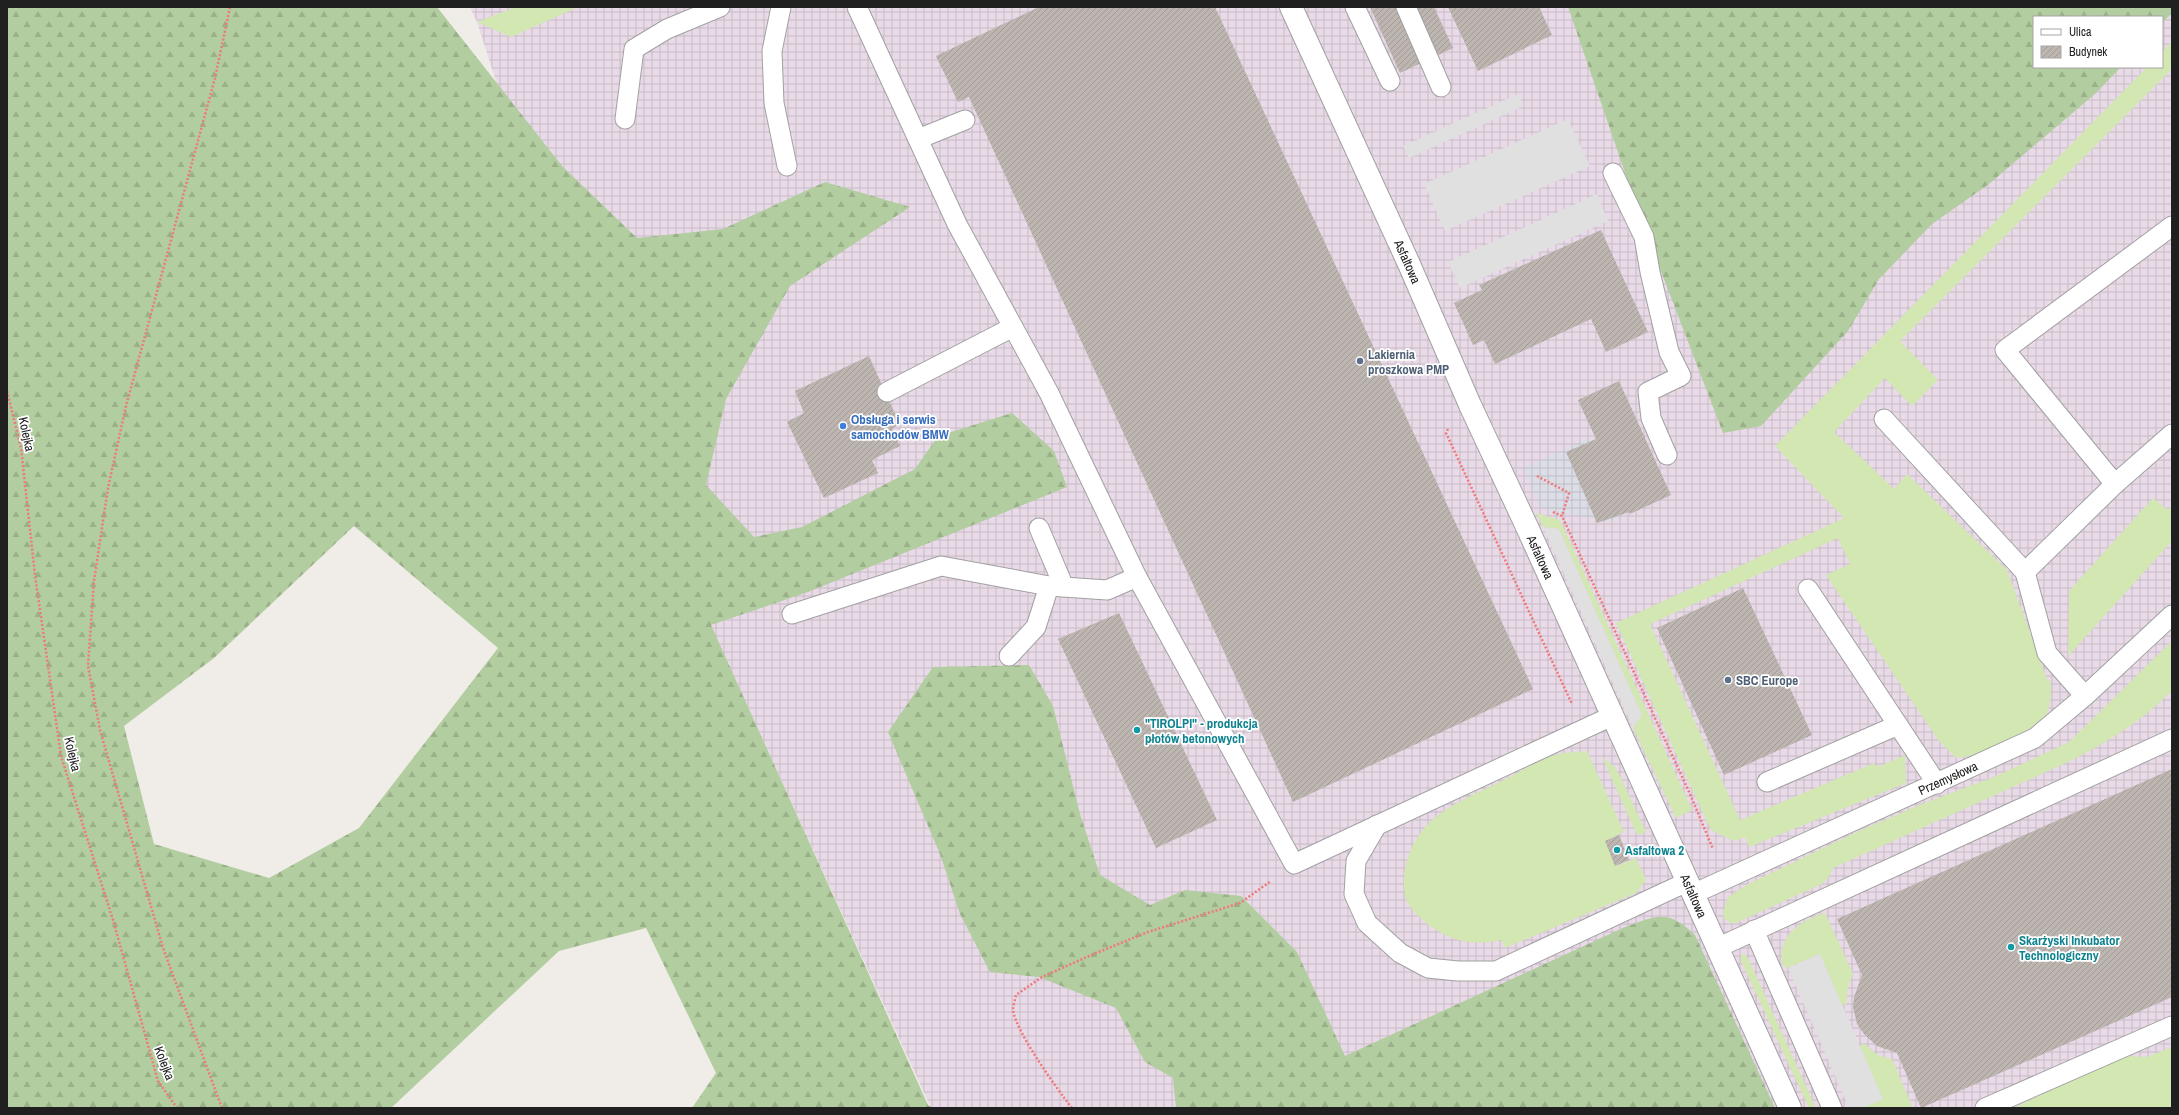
<svg xmlns="http://www.w3.org/2000/svg" width="2179" height="1115" font-family="'Archivo Narrow',sans-serif">
<style>
.industrial{fill:url(#industrial-grid);fill-rule:evenodd}
.grass{fill:#d2e7b1}
.forest{fill:url(#forest-firs);fill-rule:evenodd}
.parking{fill:#e0e0e0}
.plaza{fill:url(#plaza-grid)}
.building{fill:url(#building-hatch)}
.lines{fill:none;stroke-linecap:round;stroke-linejoin:round}
.service-casing{stroke:#a1a1a1;stroke-width:21}
.minor-casing{stroke:#a1a1a1;stroke-width:24}
.path{stroke:#f27779;stroke-width:2.5;stroke-dasharray:2 2;stroke-linecap:butt}
.service{stroke:#fff;stroke-width:19}
.minor{stroke:#fff;stroke-width:22}
.service-dot{fill:#5c6f8a;stroke:#fff;stroke-width:1.5}
.shop-dot{fill:#3f7fe0;stroke:#fff;stroke-width:1.5}
.culture-dot{fill:#0f9aa8;stroke:#fff;stroke-width:1.5}
.labels{text-anchor:middle;stroke-width:3.5;stroke-linejoin:round;paint-order:stroke}
.street-label{font-size:13px;fill:#202020;stroke:#fff}
.service-label{font-size:13px;font-weight:bold;fill:#4e5e75;stroke:#fff;text-anchor:start}
.shop-label{font-size:13px;font-weight:bold;fill:#366cbe;stroke:#fff;text-anchor:start}
.culture-label{font-size:13px;font-weight:bold;fill:#0d838f;stroke:#fff;text-anchor:start}
</style>
<defs>
<pattern id="industrial-grid" width="8" height="8" patternUnits="userSpaceOnUse"><rect width="8" height="8" fill="#e9dae8"/><path d="M0 4h8M4 0v8" fill="none" stroke="#c8bbc7"/></pattern>
<pattern id="forest-firs" width="22" height="20" patternUnits="userSpaceOnUse"><rect width="22" height="20" fill="#b2cd9f"/><path d="M5 1l3.5 6h-7zM16 11l3.5 6h-7z" fill="#99b089"/></pattern>
<pattern id="plaza-grid" width="8" height="8" patternUnits="userSpaceOnUse"><rect width="8" height="8" fill="#dcdde6"/><path d="M0 4h8M4 0v8" fill="none" stroke="#bcbdc5"/></pattern>
<pattern id="building-hatch" width="6" height="6" patternUnits="userSpaceOnUse"><rect width="6" height="6" fill="#bdb5b0"/><path d="M-1 1l2-2M0 6l6-6M5 7l2-2" fill="none" stroke="#a29b97"/></pattern>
</defs>
<rect width="100%" height="100%" fill="#f0ece7"/>
<path class="industrial" d="M470,7H2172V1108H931L576,331L477,22ZM2034,17H2162V67H2034Z"/>
<g class="grass">
<path d="M515,7H578L511,37L477,22Z"/>
<path d="M2172,41V69L1900,341L1938,380L1912,406L1885,378L1834,432L1894,489L1907,474L2007,570L2047,679L2051,682C2051,692 2051,704 2047,713C2041,725 1997,747 1983,752C1975,755 1965,757 1956,758L1939,741L1826,575L1850,564L1838,538L1650,624L1740,820L1874,763L1877,767L1905,755L1906,783L1749,847L1745,837L1734,841L1711,830L1616,623L1844,518L1775,446L2147,67H2162V52Z"/>
<path d="M2153,498L2168,510L2172,505V541L2068,656L2069,591Z"/>
<path d="M1536,513L1560,520L1692,810L1676,818L1633,728L1642,715L1559,529L1543,527Z"/>
<path d="M2172,641V691C2140,722 2105,744 2066,763L1833,868L1828,878L1822,884L1733,924L1724,919L1723,912L1728,897L1748,884L1861,830L1922,804L1994,777L2069,742Z"/>
<path d="M1587,751L1624,832L1605,841L1617,866L1636,858L1646,880L1636,893L1505,948L1501,940C1472,947 1445,940 1423,920C1416,914 1409,907 1406,899C1399,874 1410,843 1427,825C1447,804 1484,790 1510,777C1523,770 1535,763 1548,757L1563,753Z"/>
<path d="M1602,757L1615,767L1620,776L1646,832L1637,835Z"/>
<path d="M1825,913L1853,974L1848,987L1846,1005L1841,1004L1820,954L1787,968L1783,966C1774,938 1802,919 1825,913Z"/>
<path d="M1743,953L1748,958L1816,1108H1809L1741,961V955Z"/>
<path d="M1863,1043L1878,1055L1892,1059L1913,1108H1861L1883,1099L1860,1047Z"/>
<path d="M2172,1047V1108H2013L2126,1056L2147,1057Z"/>
</g>
<g class="forest">
<path d="M7,7H437L562,166L637,238L723,229L825,182L910,207L790,286L726,399L706,485L754,537L802,527L915,469L938,436L1012,413L1054,451L1067,487L808,592L711,625L928,1105L933,1108H692L716,1073L646,928L559,951L391,1108H7ZM354,526L498,648L359,828L269,878L154,844L124,726L214,658Z"/>
<path d="M1568,7H2172V13L2162,23V17H2034V67H2121L2096,93L1989,184L1932,224L1879,279L1848,331L1761,426L1723,433L1641,219Z"/>
<path d="M1029,665L1053,706L1080,814L1100,875L1150,905L1185,890L1241,896L1297,952L1345,1056L1625,927C1658,915 1668,909 1695,935L1775,1108H1176L1173,1078L1145,1062L1116,1008L1039,977L990,972L960,914L940,854L888,732L933,667Z"/>
</g>
<g class="parking">
<path d="M1518,94L1524,106L1409,158L1403,146Z"/>
<path d="M1568,119L1590,166L1445,231L1424,184Z"/>
<path d="M1597,194L1608,221L1460,288L1448,262Z"/>
<path d="M1543,527L1559,529L1642,715L1633,728Z"/>
<path d="M1820,954L1883,1099L1861,1108H1849L1788,968Z"/>
</g>
<path class="plaza" d="M1588,438L1624,514L1610,522L1568,514L1562,516L1540,507L1523,468Z"/>
<g class="building">
<path d="M1039,7H1215L1533,689L1293,802L969,97L958,102L936,56Z"/>
<path d="M1370,7H1434L1453,48L1400,73Z"/>
<path d="M1448,7H1539L1552,35L1478,71Z"/>
<path d="M1601,230L1648,332L1606,352L1591,319L1495,364L1484,340L1473,345L1454,303L1482,290L1479,285Z"/>
<path d="M869,356L900,425L892,428L900,446L872,460L878,473L824,498L787,422L804,413L795,391Z"/>
<path d="M1619,381L1671,495L1630,514L1629,512L1597,523L1566,452L1596,439L1578,400Z"/>
<path d="M1743,588L1812,735L1724,775L1657,628Z"/>
<path d="M1119,613L1217,820L1156,848L1058,639Z"/>
<path d="M2172,769V997L1921,1108L1897,1053L1877,1046L1864,1034L1857,1024L1853,1007L1854,997L1862,975L1837,919Z"/>
<path d="M1619,835L1629,860L1615,866L1605,841Z"/>
</g>
<g class="lines">
<g class="service-casing">
<g id="service">
<path d="M781,7L772,51L774,103L787,166"/>
<path d="M857,7L957,224L1049,393L1137,577L1294,864L1612,716"/>
<path d="M1355,7L1390,81"/>
<path d="M1406,7L1441,87"/>
<path d="M625,119L634,49L667,29L720,7"/>
<path d="M918,139L965,120"/>
<path d="M1613,173L1644,237L1650,272L1669,352L1681,376L1648,392L1651,418L1667,455"/>
<path d="M887,392L1013,327"/>
<path d="M1884,419L2025,572"/>
<path d="M2115,484L2005,350L2172,226"/>
<path d="M1039,528L1064,587"/>
<path d="M1808,589L1937,784"/>
<path d="M792,614L941,566L1049,586L1107,590L1137,577"/>
<path d="M1009,656L1036,627L1049,586"/>
<path d="M2085,696L2047,653L2025,572L2115,484L2172,434"/>
<path d="M1767,782L1898,725"/>
<path d="M1377,825L1356,861L1354,894L1367,923L1400,953L1428,968L1458,971H1496L1687,882"/>
<path id="s1" d="M1693,894L2035,738L2085,696L2172,615"/>
<path d="M1754,930L1832,1108"/>
<path d="M1717,948L2172,739"/>
<path d="M1985,1108L2172,1026"/>
</g>
</g>
<g class="minor-casing">
<g id="minor">
<path id="s2" d="M1291,7L1409,264L1470,405L1527,527L1790,1108"/>
</g>
</g>
<g class="path">
<path d="M7,391L21,448L35,575L61,756L113,920L158,1081L177,1108"/>
<path d="M1448,429L1446,433L1572,704"/>
<path d="M1537,476L1569,493L1562,516"/>
<path d="M1553,512L1562,516L1690,794L1713,849"/>
<path d="M222,1108L163,948L100,730L88,666L94,581L108,488L126,406L215,78L230,7"/>
<path d="M1072,1108C1057,1089 1016,1032 1013,1010C1013,1006 1015,1000 1016,995L1042,977L1089,956L1148,932L1240,903L1271,881"/>
</g>
<use href="#service" class="service"/>
<use href="#minor" class="minor"/>
</g>
<g class="service-dot">
<circle cx="1360" cy="361" r="4"/>
<circle cx="1728" cy="680" r="4"/>
</g>
<circle class="shop-dot" cx="843" cy="426" r="4"/>
<g class="culture-dot">
<circle cx="1137" cy="730" r="4"/>
<circle cx="1617" cy="850" r="4"/>
<circle cx="2011" cy="947" r="4"/>
</g>
<g class="labels">
<g class="street-label">
<text dy="5" stroke="none"><textPath href="#s2" startOffset="280">Asfaltowa</textPath></text>
<text transform="translate(27 434) rotate(78)" y="5">Kolejka</text>
<text dy="5" stroke="none"><textPath href="#s2" startOffset="604">Asfaltowa</textPath></text>
<text transform="translate(73 754) rotate(77)" y="5">Kolejka</text>
<text dy="5" stroke="none"><textPath href="#s1" startOffset="280">Przemysłowa</textPath></text>
<text dy="5" stroke="none"><textPath href="#s2" startOffset="976">Asfaltowa</textPath></text>
<text transform="translate(165 1063) rotate(69)" y="5">Kolejka</text>
</g>
<g class="service-label">
<text x="1368" y="359">Lakiernia<tspan x="1368" dy="15">proszkowa PMP</tspan></text>
<text x="1736" y="685">SBC Europe</text>
</g>
<g class="shop-label">
<text x="851" y="424">Obsługa i serwis<tspan x="851" dy="15">samochodów BMW</tspan></text>
</g>
<g class="culture-label">
<text x="1145" y="728">"TIROLPI" - produkcja<tspan x="1145" dy="15">płotów betonowych</tspan></text>
<text x="1625" y="855">Asfaltowa 2</text>
<text x="2019" y="945">Skarżyski Inkubator<tspan x="2019" dy="15">Technologiczny</tspan></text>
</g>
</g>
<rect width="2179" height="1115" fill="none" stroke="#202020" stroke-width="16"/>
<rect x="2033" y="16" width="130" height="52" fill="#ffffff" stroke="#a6a6a6"/>
<rect x="2041" y="29" width="20" height="6" fill="#ffffff" stroke="#a6a6a6"/>
<text x="2069" y="36" font-size="12" fill="#202020">Ulica</text>
<rect x="2041" y="46" width="20" height="12" fill="url(#building-hatch)" stroke="#a6a6a6"/>
<text x="2069" y="56" font-size="12" fill="#202020">Budynek</text>
</svg>
